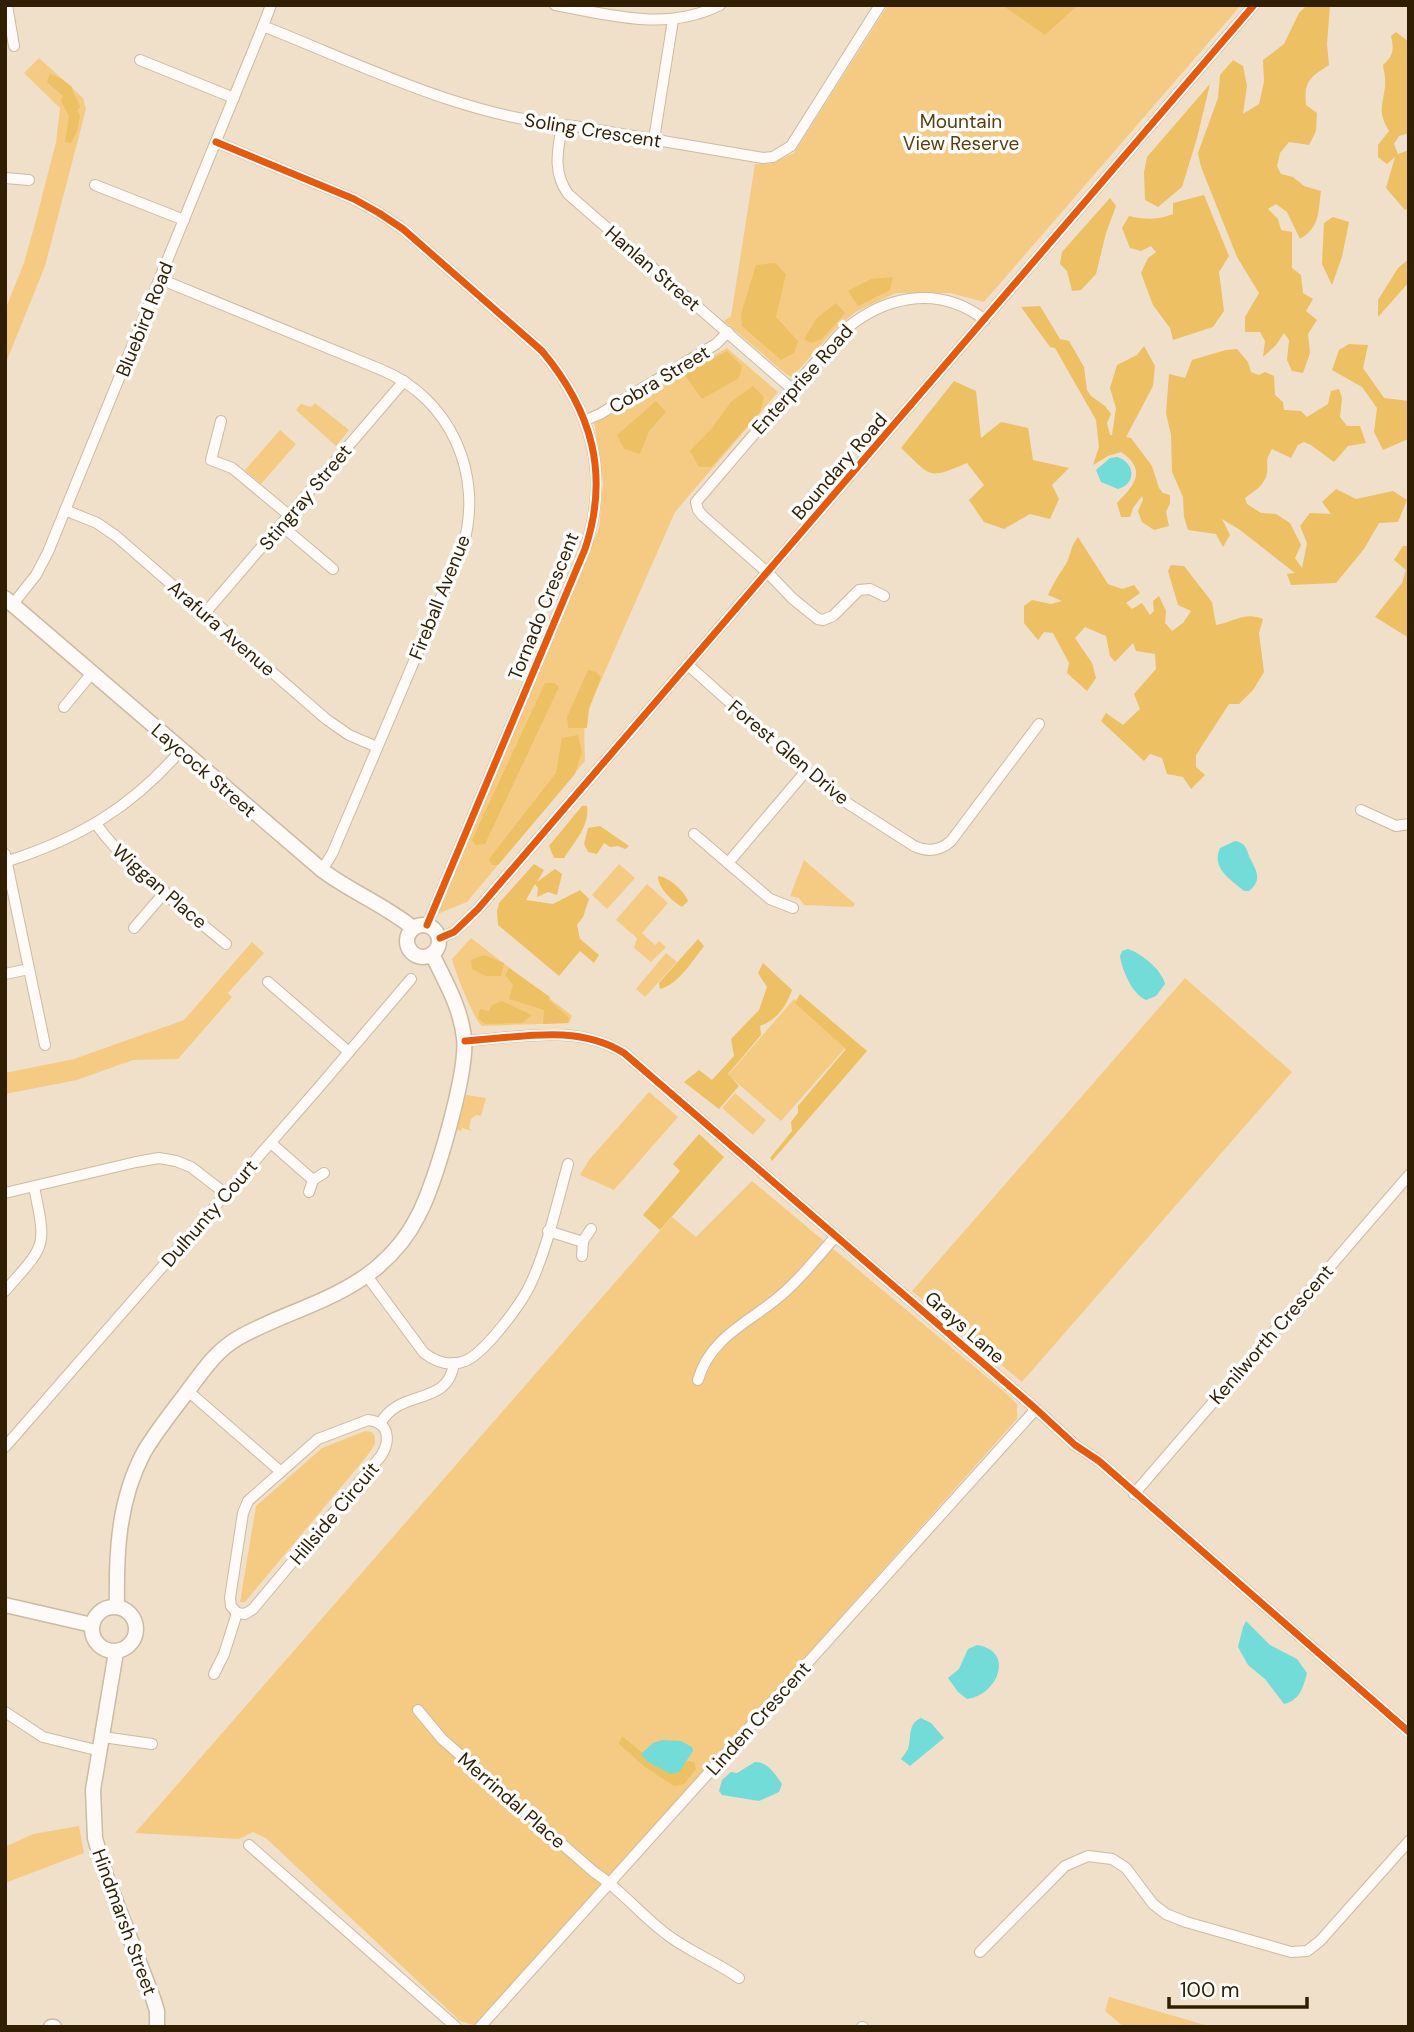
<svg xmlns="http://www.w3.org/2000/svg" width="1414" height="2032" font-family="'DM Sans',sans-serif">
<style>
.green{fill:#f5cb83}
.forest{fill:#ecc063}
.water{fill:#72dcd8}
.lines{fill:none;stroke-linecap:round;stroke-linejoin:round}
.street-casing{stroke:#cbbba3;stroke-width:12}
.secondary-casing{stroke:#cbbba3;stroke-width:17}
.street{stroke:#fdfaf7;stroke-width:10}
.secondary{stroke:#fdfaf7;stroke-width:14}
.cycleway-casing{stroke:#fff;stroke-width:11}
.cycleway{stroke:#e8590c;stroke-width:7}
.labels{text-anchor:middle;stroke-width:7;stroke-linejoin:round;paint-order:stroke}
.park-label{font-size:19px;fill:#593e09;stroke:#fff}
.street-label{font-size:19px;fill:#301f02;stroke:#fff}
</style>
<rect width="100%" height="100%" fill="#f0e0c9"/>
<g class="green">
<path d="M888,5H1241L984,302L950,293H896L857,311L835,329L792,377L787,375L724,321L731,316L755,164H770L794,153Z"/>
<path d="M39,58L83,98L86,109L45,266L5,365V310L24,263L36,220L56,142L60,108L24,73Z"/>
<path d="M727,348L778,392L675,512L584,719L585,761L467,902L437,914L599,528L603,483L594,421Z"/>
<path d="M315,403L349,430L336,446L296,410L301,404L311,407Z"/>
<path d="M280,430L296,444L261,484L245,470Z"/>
<path d="M804,860L855,904L853,907L804,905L799,898L790,896Z"/>
<path d="M619,864L635,878L607,909L592,895Z"/>
<path d="M647,884L668,903L642,933L655,945L659,941L666,947L651,962L634,948L637,938L616,920Z"/>
<path d="M471,938L570,1014L572,1016L569,1023L482,1026C475,1022 454,970 452,959Z"/>
<path d="M252,942L264,953L228,993L232,997L178,1059L133,1060L77,1080L5,1094V1073L74,1059L184,1020Z"/>
<path d="M666,953L677,962L645,997L636,989Z"/>
<path d="M1185,978L1292,1072L1022,1382L912,1291Z"/>
<path d="M794,999L847,1046L781,1121L728,1075Z"/>
<path d="M649,1092L678,1117L614,1190L580,1175L589,1160Z"/>
<path d="M735,1093L766,1120L753,1135L722,1108Z"/>
<path d="M466,1095L486,1098L481,1116L476,1115L471,1119L469,1128L472,1131L462,1128L461,1131L457,1130Z"/>
<path d="M752,1181L1007,1394L1017,1404V1419L482,2020L473,2025L460,2021L267,1839L253,1832L239,1839L135,1833L672,1217L696,1237Z"/>
<path d="M365,1431L372,1432L375,1437V1444L367,1456L245,1602H240L256,1506L322,1448Z"/>
<path d="M79,1826L84,1853L5,1883V1847L33,1834Z"/>
<path d="M1109,1997L1212,2027H1124L1105,2011Z"/>
</g>
<g class="forest">
<path d="M1002,5H1078L1045,35Z"/>
<path d="M1307,5H1330L1327,44L1329,65C1309,78 1304,81 1306,105L1317,113L1316,131L1309,145L1289,142L1280,153L1277,166L1281,174L1293,177L1304,186L1321,191C1318,213 1320,227 1300,239L1287,212L1276,204L1268,209L1278,219L1281,230L1292,232V268L1301,275L1303,293L1313,299L1306,311L1317,320L1308,334L1310,353L1303,373L1292,371L1287,360L1289,340L1284,333L1276,345L1263,357L1265,341L1260,332H1245V317L1259,293L1237,257L1201,167L1198,153L1218,98L1220,75L1233,60L1243,66L1247,86L1243,114L1259,104L1264,82L1263,60L1284,44L1299,13Z"/>
<path d="M1396,32L1409,42V133L1399,136L1394,144L1398,154L1409,150V208L1405,210L1386,188L1395,157L1387,164L1378,157V145L1389,131C1378,112 1382,108 1385,87C1386,80 1384,72 1383,65C1394,55 1394,50 1391,36Z"/>
<path d="M50,74L62,79L72,87C73,95 78,99 80,107L77,111L80,116L77,131L71,143L65,142L69,116L61,101L63,96L47,82Z"/>
<path d="M1210,84L1197,138L1182,187L1158,207L1145,200L1144,172L1147,157Z"/>
<path d="M1204,195L1229,256L1219,272L1224,311L1213,327L1173,340L1170,328L1153,305L1141,273L1148,258L1156,252L1151,246L1141,251L1130,248L1122,228L1129,216C1146,220 1157,220 1173,214V203Z"/>
<path d="M1110,198L1116,206L1106,233L1096,274L1081,290L1072,291L1067,271L1060,264L1062,252Z"/>
<path d="M1333,217L1349,222L1342,257L1332,285L1322,264L1324,223Z"/>
<path d="M1409,259V282L1378,317V300L1398,268Z"/>
<path d="M775,263L786,274L776,317L798,341L794,353L781,360L742,326L741,314L756,265Z"/>
<path d="M893,277L890,290L858,306L848,291L871,279Z"/>
<path d="M836,303L845,313L822,339L811,343L804,339L817,318Z"/>
<path d="M1040,306L1060,339L1069,341L1084,367L1087,390L1091,396L1105,406L1111,414L1107,423L1110,435H1112L1116,408L1110,388L1117,365L1137,355L1144,346L1155,366L1153,386L1126,437L1131,438L1152,466L1159,488L1163,493L1170,495V503L1166,512L1169,526L1154,530L1142,522L1138,511L1143,500L1142,496L1133,508L1130,517H1121L1117,503C1134,486 1148,470 1121,452L1108,456L1093,465L1099,447L1096,420L1055,348L1050,347L1021,307Z"/>
<path d="M1349,344L1368,345L1363,368L1384,398L1409,401L1408,439L1383,450L1374,432L1377,408L1362,387L1332,370L1339,350Z"/>
<path d="M1237,349L1248,362L1251,372L1259,375L1265,372L1274,376L1275,395L1283,402L1284,410L1301,411L1307,417L1328,404L1331,391L1339,389L1342,398L1340,417L1347,426H1360L1366,443L1348,446L1334,462L1311,445L1304,442L1298,445L1291,458L1272,449C1263,464 1270,465 1266,477C1262,487 1253,492 1245,498L1247,504L1261,513L1276,514L1290,523L1301,545L1295,558L1302,568L1307,543L1300,526L1310,513L1331,514L1322,502L1336,489L1356,499L1393,491L1407,500L1398,522L1379,523L1364,549L1336,583L1291,585L1287,574L1295,573L1240,530L1222,519L1230,535L1223,547L1216,534L1188,530L1184,517L1183,497L1172,472L1171,435L1166,413L1169,374L1185,378L1192,360L1226,350Z"/>
<path d="M727,351L742,366L739,378L702,399L684,374Z"/>
<path d="M954,381L976,391L981,438L1001,422L1028,428L1033,460L1069,468L1052,485L1059,499L1050,519L1030,514L1004,529L984,522L969,500L984,485L967,463C927,480 932,477 901,448Z"/>
<path d="M753,386L764,397L760,412L711,467H699L690,451L712,428L731,402Z"/>
<path d="M656,401L666,412L649,431L640,454L624,449L617,435Z"/>
<path d="M1078,537L1108,584L1122,589L1134,585L1140,593L1126,603L1132,609L1142,603L1150,615L1154,611L1153,601L1159,596L1166,611L1165,623L1172,631L1183,623L1191,611L1178,605L1168,571L1171,565L1184,566L1212,602L1216,625C1234,622 1245,611 1263,619L1259,633L1264,672L1253,690L1239,704H1229L1196,755V767L1205,775L1191,789L1183,777L1167,774L1162,758L1150,754L1144,761L1101,721L1106,713L1123,725L1140,709L1134,694L1156,669L1155,654L1136,651L1133,643L1115,662L1110,656L1106,636L1085,627L1075,638L1092,663L1096,678L1087,691L1067,673L1069,663L1053,633L1044,632L1038,640L1024,623V606L1032,600L1051,604L1062,601L1048,595C1053,584 1059,574 1066,564C1072,553 1069,549 1078,537Z"/>
<path d="M1403,546H1409V638L1375,617L1402,583L1406,570L1394,560Z"/>
<path d="M588,670L596,672L601,677L589,709L587,728H568L567,717Z"/>
<path d="M545,683H554L559,687L485,844L476,845L472,840Z"/>
<path d="M578,735L582,752L575,774L498,865H492L489,859L556,773L562,738Z"/>
<path d="M582,806H587C590,826 574,842 564,858H554L549,846Z"/>
<path d="M600,826L629,846L625,849L618,846L610,847L604,843L597,854L588,852L584,844L588,828Z"/>
<path d="M534,864L544,870L537,882L555,869L562,874L557,895L548,892L537,897L538,888L535,884L526,900L553,904L580,890L589,899L583,917L577,925L580,939L599,955L594,963L580,951L559,976L498,925L497,911L499,903Z"/>
<path d="M658,876C669,877 684,891 688,901L682,907C671,900 658,888 658,876Z"/>
<path d="M698,939L704,946C693,960 678,985 660,989L659,983Z"/>
<path d="M484,955L504,963L501,976H486L472,969L471,960Z"/>
<path d="M763,963L792,990C785,1008 778,1019 760,1026L761,1035L728,1074L739,1086L719,1109L684,1082L699,1070L712,1080L734,1056L731,1039L759,1010L767,987L758,973Z"/>
<path d="M509,968L550,997L549,1000L569,1018L568,1023L543,1024L544,1010L509,999L513,985L505,975Z"/>
<path d="M800,994L867,1051L772,1161L770,1158L792,1131L791,1122L798,1113V1106L846,1049L795,1003Z"/>
<path d="M502,1001L532,1015L522,1023L485,1024L478,1018L480,1009L489,1011L492,1005Z"/>
<path d="M699,1134L724,1157L660,1230L643,1215L680,1171L673,1164Z"/>
<path d="M622,1736L651,1760L676,1771L687,1761L694,1762L696,1769L684,1784L674,1786L645,1767L619,1744Z"/>
</g>
<g class="water">
<path d="M1117,457C1135,462 1137,484 1118,489L1101,482L1096,470L1110,458Z"/>
<path d="M1235,841C1245,843 1246,847 1249,856C1255,869 1264,879 1249,891H1244C1230,879 1211,868 1220,848Z"/>
<path d="M1128,949C1141,953 1162,970 1165,984L1156,996L1146,1000C1132,994 1122,970 1120,956L1122,951Z"/>
<path d="M1246,1621L1270,1645L1297,1659L1307,1673C1303,1688 1300,1700 1284,1704L1265,1679L1248,1665L1238,1647L1243,1627Z"/>
<path d="M977,1645C1016,1651 997,1696 967,1699L958,1692L948,1678L959,1669L968,1649Z"/>
<path d="M921,1718L931,1723L944,1738L910,1766L901,1759C903,1756 906,1753 908,1749C912,1737 907,1724 921,1718Z"/>
<path d="M662,1740L681,1741L692,1747L693,1751L679,1772L671,1774L648,1762L641,1754L653,1743Z"/>
<path d="M755,1762C768,1762 775,1774 782,1784L779,1792L759,1801L722,1795L719,1791L722,1780L731,1772L737,1773Z"/>
</g>
<g class="lines">
<g class="street-casing">
<g id="street">
<path d="M7,5L14,46"/>
<path d="M271,5L263,26C362,65 466,118 574,126L763,158L773,157L791,146L880,5"/>
<path d="M555,5C611,15 666,32 720,5"/>
<path d="M140,60L234,98"/>
<path d="M562,125C558,150 552,171 568,194L792,389"/>
<path d="M654,139L673,20"/>
<path d="M216,142L354,199L379,213L403,229L542,351C592,411 610,474 585,549L427,925"/>
<path d="M5,178L29,180"/>
<path d="M95,185L184,220"/>
<path d="M160,279L382,370C451,399 484,475 463,546L332,854L322,870"/>
<path d="M586,420L600,414L716,344L728,332"/>
<path d="M221,421L211,460L232,468L290,516"/>
<path d="M65,510L97,523L116,536L326,719L349,735L377,747"/>
<path d="M282,526L333,569"/>
<path d="M884,596L870,589L859,590L833,616L823,620L818,619L793,599L768,573L703,516L698,510L696,502L839,335C881,296 937,283 985,320"/>
<path d="M13,604L36,575L48,552L263,26"/>
<path d="M205,613L404,381"/>
<path d="M688,665L830,792L914,846C927,852 940,851 951,841L1039,724"/>
<path d="M64,707L92,673"/>
<path d="M1361,810L1396,826L1409,824"/>
<path d="M96,824C130,871 182,907 226,944"/>
<path d="M694,834L770,899L793,908"/>
<path d="M5,854L45,1045"/>
<path d="M8,861C80,838 132,807 181,750"/>
<path d="M728,863L806,771"/>
<path d="M134,928L165,892"/>
<path d="M440,938L454,932L478,909L1254,5"/>
<path d="M5,974L29,969"/>
<path d="M268,982L349,1052"/>
<path d="M465,1041C518,1038 576,1023 624,1053L1036,1409L1075,1445L1099,1461L1409,1732"/>
<path d="M271,1143L313,1180"/>
<path d="M309,1192L313,1180L324,1173"/>
<path d="M5,1193L136,1162L159,1158L176,1161L191,1167L226,1194"/>
<path d="M548,1231L583,1242"/>
<path d="M582,1256L583,1241L591,1229"/>
<path d="M367,1276L424,1353C436,1362 450,1367 465,1361C485,1353 522,1303 531,1283C548,1246 557,1203 568,1164"/>
<path d="M5,1291C46,1244 47,1249 34,1187"/>
<path d="M698,1380C710,1337 750,1322 780,1296C801,1279 818,1256 836,1236"/>
<path d="M188,1391L280,1471"/>
<path d="M368,1420C389,1422 391,1440 381,1456L253,1609L245,1614L237,1613L231,1606L230,1598L243,1513L248,1501L318,1439Z"/>
<path d="M380,1424C400,1387 448,1408 454,1363"/>
<path d="M5,1447L320,1086L411,979"/>
<path d="M1134,1494L1409,1175"/>
<path d="M214,1674L224,1654L237,1613"/>
<path d="M418,1710L442,1739L594,1872C620,1889 636,1910 660,1929C684,1950 714,1960 739,1978"/>
<path d="M5,1712L43,1737L100,1751"/>
<path d="M103,1737L152,1744"/>
<path d="M249,1845L456,2027"/>
<path d="M980,1952L1065,1866L1088,1856L1112,1859L1126,1868L1153,1904L1166,1914L1186,1922L1291,1952L1307,1951L1320,1941L1409,1841"/>
<path d="M480,2027L1036,1409"/>
<path d="M862,2027H863"/>
</g>
</g>
<g class="secondary-casing">
<g id="secondary">
<path d="M5,598L322,870C351,892 385,905 413,928"/>
<circle cx="423" cy="941" r="16"/>
<path d="M5,1605L92,1625"/>
<circle cx="114" cy="1629" r="22"/>
<path d="M117,1607C116,1553 118,1501 144,1452C156,1432 170,1414 184,1396C200,1375 214,1352 238,1338C282,1313 334,1302 375,1269C392,1255 408,1236 418,1216C435,1185 468,1072 464,1038C461,1008 445,981 432,954"/>
<path d="M116,1652L93,1790L95,1838L106,1876L153,1998L157,2011V2026"/>
<path d="M51,2027H54"/>
</g>
</g>
<use href="#street" class="street"/>
<use href="#secondary" class="secondary"/>
<g class="cycleway-casing">
<g id="cycleway">
<path d="M216,142L354,199L379,213L403,229L542,351C592,411 610,474 585,549L427,925"/>
<path d="M440,938L454,932L478,909L1254,5"/>
<path d="M465,1041C518,1038 576,1023 624,1053L1036,1409L1075,1445L1099,1461L1409,1732"/>
</g>
</g>
<use href="#cycleway" class="cycleway"/>
</g>
<g class="labels">
<g class="park-label">
<text x="961" y="128">Mountain<tspan x="961" dy="22">View Reserve</tspan></text>
</g>
<g class="street-label">
<text transform="translate(593 130) rotate(9)" y="7">Soling Crescent</text>
<text transform="translate(653 268) rotate(41)" y="7">Hanlan Street</text>
<text transform="translate(144 319) rotate(-68)" y="7">Bluebird Road</text>
<text transform="translate(659 379) rotate(-31)" y="7">Cobra Street</text>
<text transform="translate(802 379) rotate(-48)" y="7">Enterprise Road</text>
<text transform="translate(839 466) rotate(-49)" y="7">Boundary Road</text>
<text transform="translate(305 497) rotate(-50)" y="7">Stingray Street</text>
<text transform="translate(439 597) rotate(-68)" y="7">Fireball Avenue</text>
<text transform="translate(543 606) rotate(-68)" y="7">Tornado Crescent</text>
<text transform="translate(222 628) rotate(41)" y="7">Arafura Avenue</text>
<text transform="translate(789 752) rotate(40)" y="7">Forest Glen Drive</text>
<text transform="translate(204 770) rotate(41)" y="7">Laycock Street</text>
<text transform="translate(160 886) rotate(41)" y="7">Wiggan Place</text>
<text transform="translate(209 1213) rotate(-49)" y="7">Dulhunty Court</text>
<text transform="translate(965 1327) rotate(41)" y="7">Grays Lane</text>
<text transform="translate(1271 1334) rotate(-49)" y="7">Kenilworth Crescent</text>
<text transform="translate(334 1513) rotate(-50)" y="7">Hillside Circuit</text>
<text transform="translate(758 1718) rotate(-48)" y="7">Linden Crescent</text>
<text transform="translate(512 1800) rotate(41)" y="7">Merrindal Place</text>
<text transform="translate(125 1922) rotate(70)" y="7">Hindmarsh Street</text>
</g>
</g>
<rect width="1414" height="2032" fill="none" stroke="#301f02" stroke-width="14"/>
<path d="M1169 1997v10h138v-10" fill="none" stroke="#301f02" stroke-width="3.5"/>
<text x="1180" y="1997" font-size="21" fill="#301f02" stroke="#ffffff" stroke-width="5" paint-order="stroke">100 m</text>
</svg>
